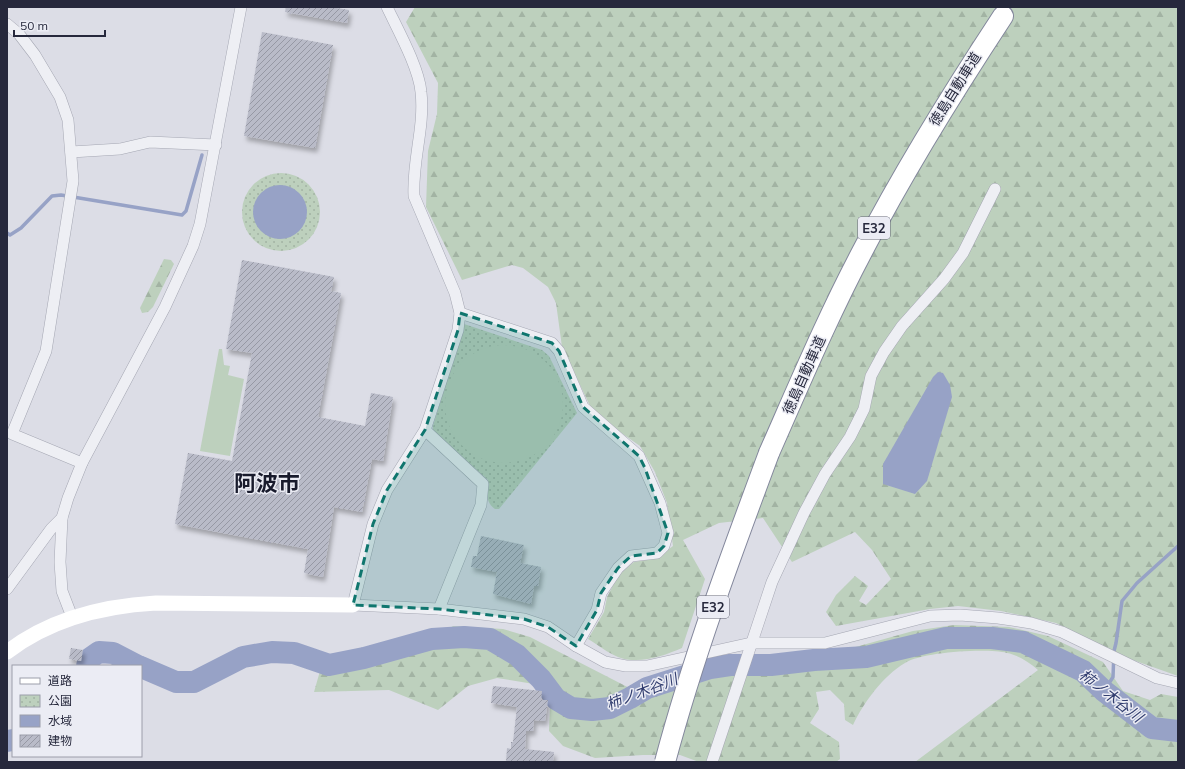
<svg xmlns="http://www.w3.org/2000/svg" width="1185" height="769" font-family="Mulish,'Noto Sans JP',sans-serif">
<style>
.forest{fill:url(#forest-firs)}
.park{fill:url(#park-dots)}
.garden{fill:#bdd0bd}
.water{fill:#97a2c6}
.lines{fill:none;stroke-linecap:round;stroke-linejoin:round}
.stream{stroke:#97a2c6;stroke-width:3.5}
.river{stroke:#97a2c6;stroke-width:22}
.building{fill:url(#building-hatch);filter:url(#shadow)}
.street-casing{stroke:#a5a7b3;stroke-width:12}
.highway-casing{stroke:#83879c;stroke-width:22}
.street{stroke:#eeeff4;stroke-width:11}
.secondary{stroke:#fff;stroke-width:15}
.highway{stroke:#fff;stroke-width:20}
.highway-bridge-casing{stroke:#83879c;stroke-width:22;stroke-linecap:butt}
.highway-bridge{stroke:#fff;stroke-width:20}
.marked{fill:#0f766e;fill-opacity:0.2;stroke:#0f766e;stroke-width:3;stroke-dasharray:8 5;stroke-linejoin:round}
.labels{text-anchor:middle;stroke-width:3;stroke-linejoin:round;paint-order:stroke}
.shield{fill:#ebecf4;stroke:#616373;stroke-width:1}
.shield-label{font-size:13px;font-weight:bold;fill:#26283c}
.street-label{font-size:14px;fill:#26283c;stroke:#ebecf4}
.water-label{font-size:15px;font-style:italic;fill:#313d6f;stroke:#ebecf4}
.town-label{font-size:22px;font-weight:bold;fill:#181a2c;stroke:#ebecf4}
</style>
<defs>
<pattern id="forest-firs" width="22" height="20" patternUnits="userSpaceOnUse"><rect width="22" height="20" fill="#bdd0bd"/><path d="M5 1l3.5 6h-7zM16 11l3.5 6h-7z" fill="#a2b3a3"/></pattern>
<pattern id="park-dots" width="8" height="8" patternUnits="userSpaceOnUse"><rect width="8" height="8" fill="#bdd0bd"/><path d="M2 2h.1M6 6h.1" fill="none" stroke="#a2b3a3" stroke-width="1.8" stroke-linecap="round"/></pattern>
<pattern id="building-hatch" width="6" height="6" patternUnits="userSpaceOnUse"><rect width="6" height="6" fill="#b9bbc8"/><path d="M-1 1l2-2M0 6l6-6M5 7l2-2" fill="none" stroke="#9698a4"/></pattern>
<filter id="shadow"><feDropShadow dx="2.5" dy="4.5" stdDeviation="2" flood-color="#0004"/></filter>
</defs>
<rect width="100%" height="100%" fill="#dcdde6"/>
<g class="forest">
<path d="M415,7H1178V676L1130,659L1056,623L1001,611L958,606L930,609L836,626L826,612L836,595L855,576L868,586L859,601L866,605L891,579L872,550L855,532L792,562L763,518L719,523L683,540L705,579L682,648C663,656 639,665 618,657C608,653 598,645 588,639L604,612L607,597L619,574L634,562L657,558L673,546L667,503L655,472L640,446L610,425L590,406L562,347L556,303L548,287L523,268L512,265L462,280L426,207L428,151L437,114L438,83L406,22Z"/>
<path d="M164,259L171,260L174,264L153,307L148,312L142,313L140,308Z"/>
<path d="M954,625L1009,627L1048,636L1103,662L1123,691L1150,700L1161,694L1178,697V762H915L1038,670C1029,662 1018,655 1007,653C986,648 923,652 905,663C883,676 864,702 853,725L845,720L844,704L830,690L816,692L819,709L810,723L839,742L840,759L836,762H699L680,755H643L595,758L563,746L549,731L550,704L547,694L540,685L497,678L468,686L438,710L389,690L314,692L320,671L428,646L453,626L503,629L530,637L647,697L711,673L790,669L852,648L913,631Z"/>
</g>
<g class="park">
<circle cx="281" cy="212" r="39"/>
<path d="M464,324L542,350L549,356L577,413L499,509H495C485,502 487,492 488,480L433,432V426Z"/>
</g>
<g class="garden">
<circle cx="504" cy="404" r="59"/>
<path d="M219,349H222L224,365L230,366L228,375L244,379L230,456L200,451Z"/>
</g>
<g class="water">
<circle cx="280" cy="212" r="27"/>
<path d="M938,372L943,373L950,385L952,397L927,481L915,494L883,484V464L933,377Z"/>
</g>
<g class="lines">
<g class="stream">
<path d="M7,233L10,235L21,228L52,196L61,195L182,215L186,211L202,155"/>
<path d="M1104,691L1113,677L1114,651L1116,643L1122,601L1137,583L1178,546"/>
</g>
<g class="river">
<path d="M87,666L89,659L99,652L113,653L138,666"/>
<path d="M141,667L176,682H194L243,657L272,652L294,653L329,665L364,658L432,639L464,637L490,639L517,655L541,679L556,699L571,708L592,710L610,708L630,698L647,688L710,668L730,665H771L814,660L866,657L946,638H992L1023,642L1083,671L1104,691L1152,728L1178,731"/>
<path d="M7,741L13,740"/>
</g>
</g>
<g class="building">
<path d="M286,7H331L349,10L347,23L285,12Z"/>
<path d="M262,32L333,45L315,148L244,136Z"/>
<path d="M242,260L334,277L331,291L341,293L318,417L365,426L371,393L393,397L383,461L372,459L362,512L334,507L323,577L304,573L308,549L175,524L188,453L232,461L252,353L226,349Z"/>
<path d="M481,536L524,545L520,563L541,567L538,586H534L531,604L493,594L497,572L471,567L473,556H477Z"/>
<path d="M71,648L83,650L81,661L69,659Z"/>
<path d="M493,686L542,691L541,700H548L545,721L534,720L533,731H526L525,749L554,752L553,762H506L507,748L511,749V742H513L517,707L491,703Z"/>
</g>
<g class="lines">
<g class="street-casing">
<g id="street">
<path d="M387,7C398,30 419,68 421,92C425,127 412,161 414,196L455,293L460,313L458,330L425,430L387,490L373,524L353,605L439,609L524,619L548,627L576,646L605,662L626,666H647L751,643H825L930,616L960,615L998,618L1031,623L1062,632L1157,678L1178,683"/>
<path d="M7,24L19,34L35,55L60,97L68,120L73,181L46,351L12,434L82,463"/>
<path d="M71,152L120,149L150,142L216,145"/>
<path d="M460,313L552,343L559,351L583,407L639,456L660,503L668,533L664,546L657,553L631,556L618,568L601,593L597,610L576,646"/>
<path d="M425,430L483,484L481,505L439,609"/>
<path d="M7,589L51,529L62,518"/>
<path d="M72,617L62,591L60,562L62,518L68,498L82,463L165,307L193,246L200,224L241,7"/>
<path d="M712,762L772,582L804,513L825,474L850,437L864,409L871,376L884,352L902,326L944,279L963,253L995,189"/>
</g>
</g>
<g class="highway-casing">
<path id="highway" d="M769,453C799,385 828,316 863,250C905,169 953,92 1003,16"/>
</g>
<use href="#street" class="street"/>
<path class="secondary" d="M7,652C50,619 102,606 156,603L353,605"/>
<use href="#highway" class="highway"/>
<g class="highway-bridge-casing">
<path id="highway-bridge" d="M665,762C693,657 731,555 769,453"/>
</g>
<use href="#highway-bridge" class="highway-bridge"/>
</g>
<path class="marked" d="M460,313L552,343L559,351L583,407L639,456L645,468L668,533L664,546L657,553L631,556L618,568L601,593L597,610L576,646L548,627L524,619L439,609L353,605L373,524L387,490L425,430L458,330Z"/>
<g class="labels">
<g class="shield">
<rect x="858" y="217" width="32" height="22" rx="3"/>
<rect x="697" y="596" width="32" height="22" rx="3"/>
</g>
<g class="shield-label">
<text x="874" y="233">E32</text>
<text x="713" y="612">E32</text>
</g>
<g class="street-label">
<text transform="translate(955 89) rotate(-58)" y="5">徳島自動車道</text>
<text transform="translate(804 375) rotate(-66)" y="5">徳島自動車道</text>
</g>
<g class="water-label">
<text transform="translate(642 692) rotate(-21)" y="5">柿ノ木谷川</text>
<text transform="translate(1111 696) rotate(38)" y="5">柿ノ木谷川</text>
</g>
<g class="town-label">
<text x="267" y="491">阿波市</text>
</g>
</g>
<rect width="1185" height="769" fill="none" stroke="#26283c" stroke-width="16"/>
<rect x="12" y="665" width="130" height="92" fill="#ebecf4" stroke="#9c9eaa"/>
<rect x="20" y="678" width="20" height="6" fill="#ffffff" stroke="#9c9eaa"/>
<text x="48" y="685" font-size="12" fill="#26283c">道路</text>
<rect x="20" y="695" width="20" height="12" fill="url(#park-dots)" stroke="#9c9eaa"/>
<text x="48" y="705" font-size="12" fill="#26283c">公園</text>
<rect x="20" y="715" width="20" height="12" fill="#97a2c6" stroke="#9c9eaa"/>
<text x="48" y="725" font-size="12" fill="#26283c">水域</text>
<rect x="20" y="735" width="20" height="12" fill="url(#building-hatch)" stroke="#9c9eaa"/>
<text x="48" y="745" font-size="12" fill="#26283c">建物</text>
<path d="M14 30v6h91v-6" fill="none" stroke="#26283c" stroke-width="2"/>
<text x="20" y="30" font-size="12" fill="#26283c" stroke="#ebecf4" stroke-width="3" paint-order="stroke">50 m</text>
</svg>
